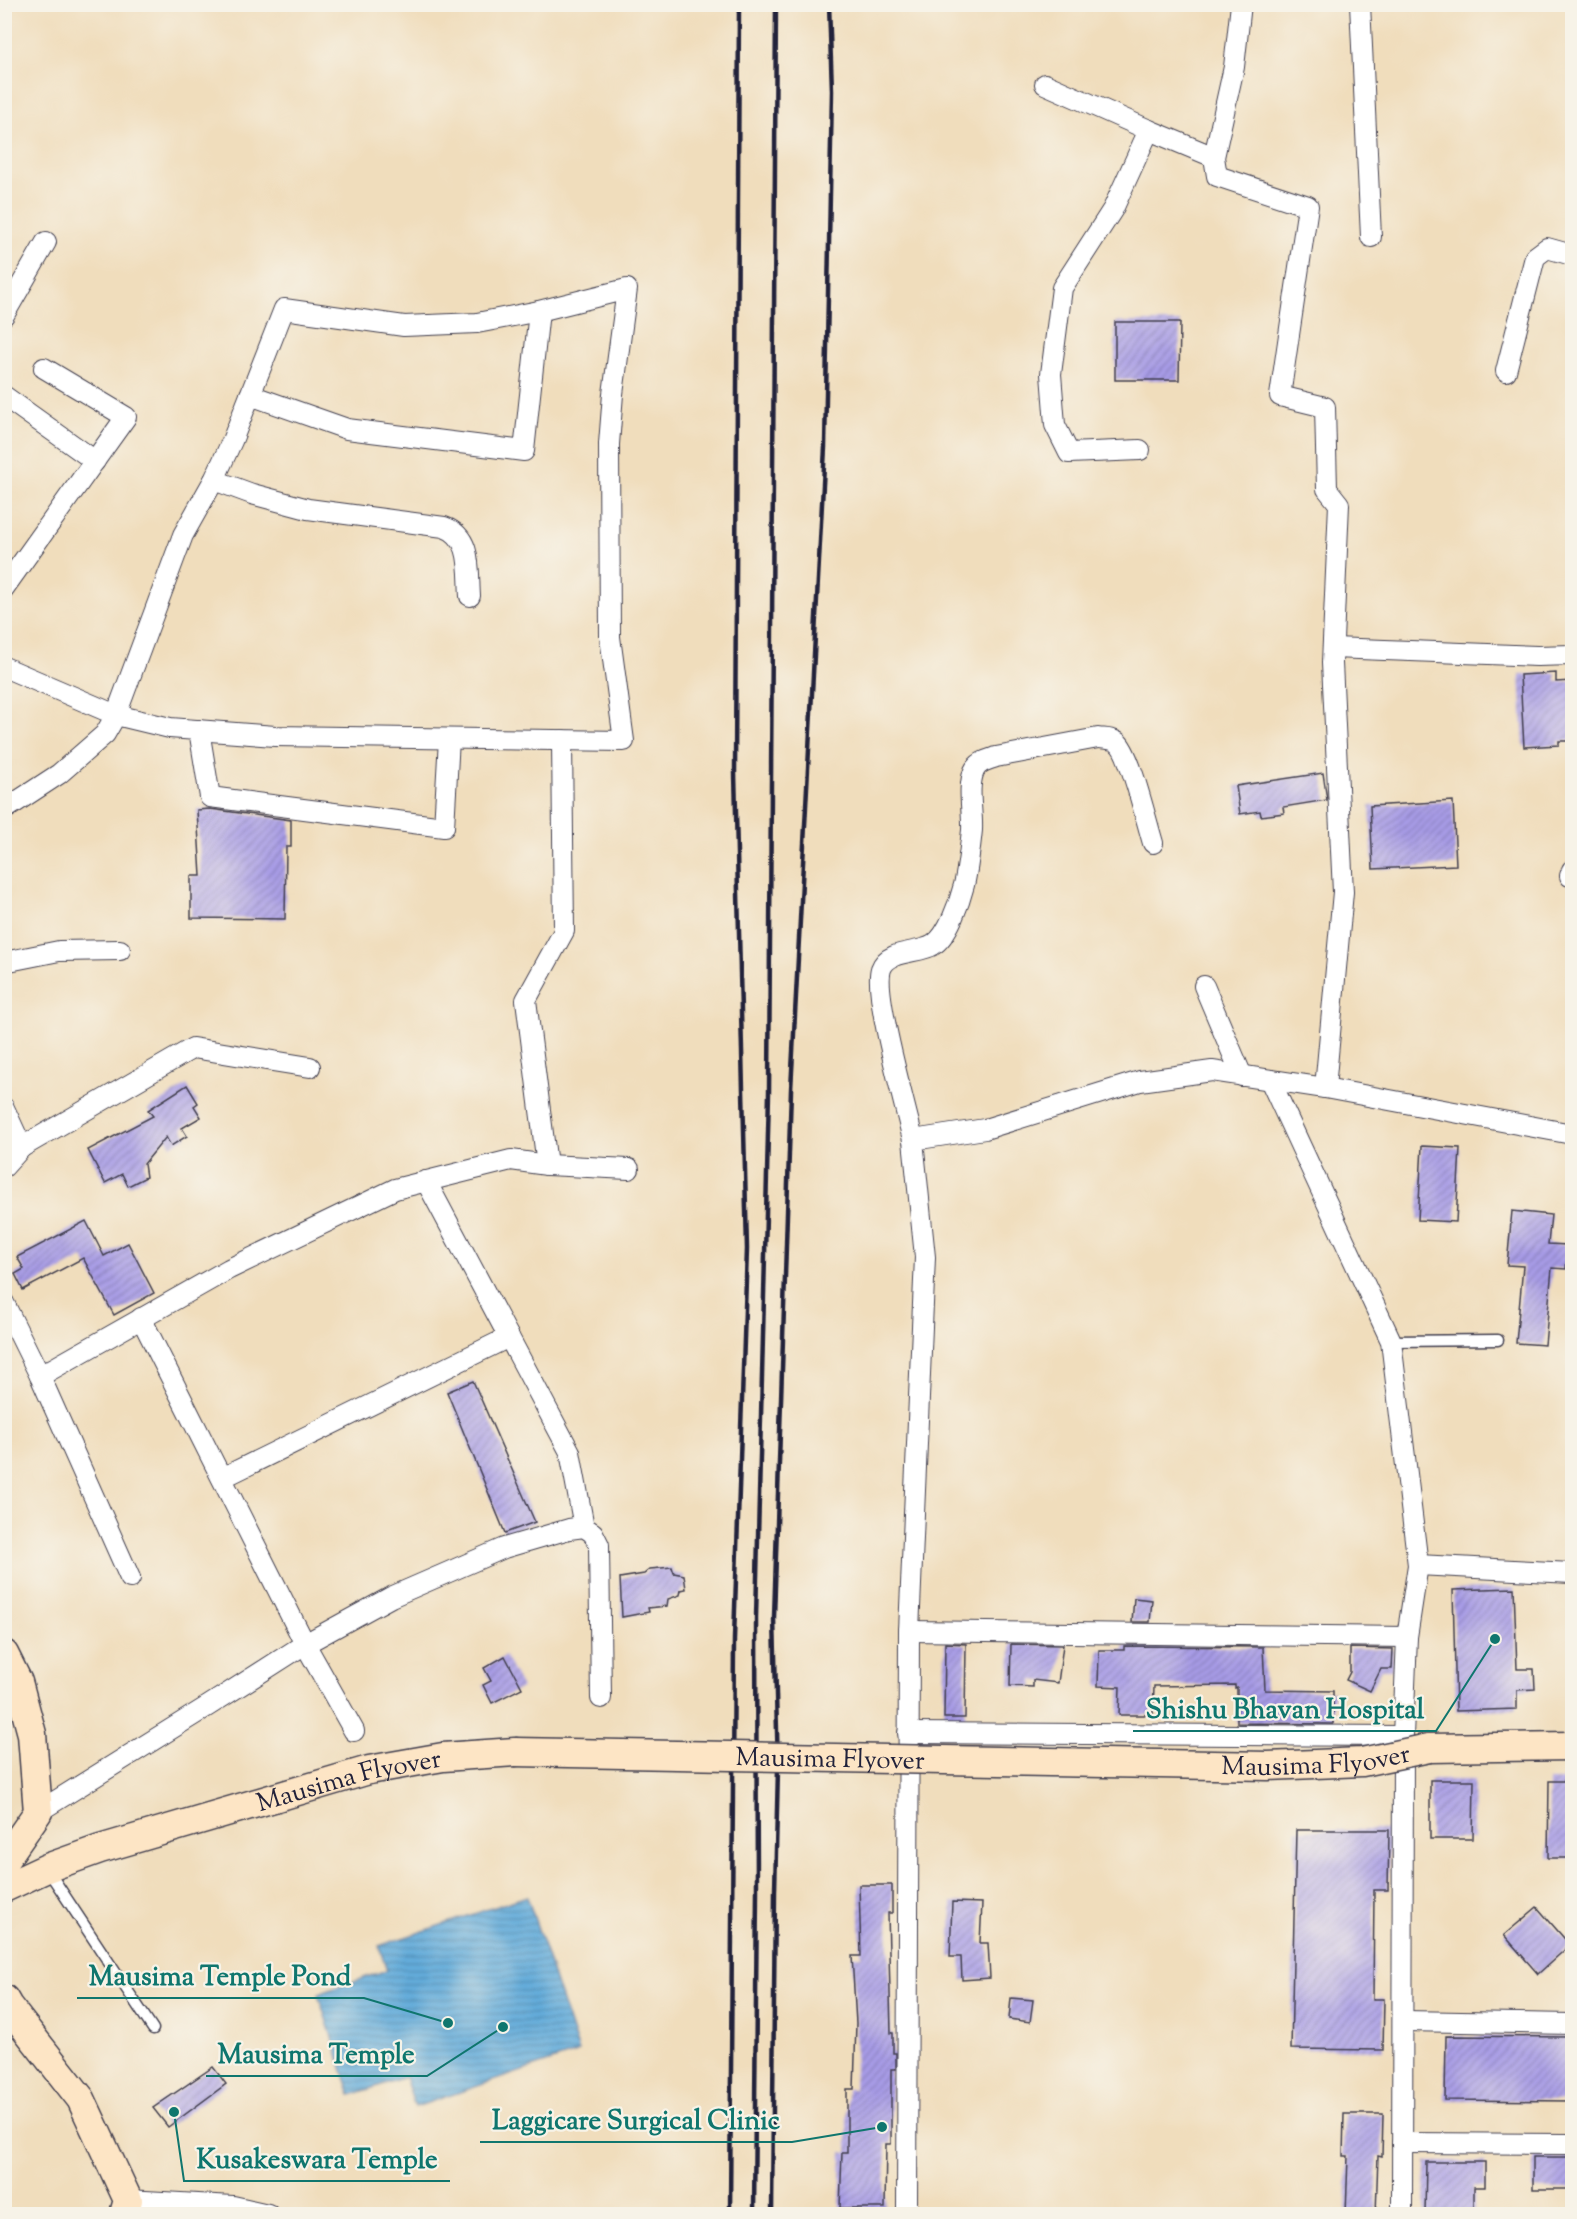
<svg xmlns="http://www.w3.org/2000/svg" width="1577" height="2219" font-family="'Sorts Mill Goudy',serif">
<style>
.water{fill:url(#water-rules);stroke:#42678a;stroke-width:1.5}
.building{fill:url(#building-hatch)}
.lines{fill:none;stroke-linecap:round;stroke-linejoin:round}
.lane-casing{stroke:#413e4e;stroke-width:13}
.street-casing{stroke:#413e4e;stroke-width:22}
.secondary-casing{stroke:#413e4e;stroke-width:31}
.lane{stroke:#fff;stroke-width:10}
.street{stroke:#fff;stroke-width:20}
.secondary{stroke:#fde5c5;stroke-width:28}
.rail{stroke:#22223b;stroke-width:4.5}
.secondary-bridge-casing{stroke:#413e4e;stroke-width:31;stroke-linecap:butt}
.secondary-bridge{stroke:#fde5c5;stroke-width:28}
.labels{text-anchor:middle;stroke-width:4.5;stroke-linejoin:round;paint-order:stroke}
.street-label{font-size:26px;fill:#22223b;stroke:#f7f3e8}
.leader{fill:none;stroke:#0f766e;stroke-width:2}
.callout-dot{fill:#0f766e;stroke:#f7f3e8;stroke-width:2}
.callout-label{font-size:27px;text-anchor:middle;font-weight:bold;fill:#0f766e;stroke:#f7f3e8;stroke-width:4.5;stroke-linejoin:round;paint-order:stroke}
</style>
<defs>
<pattern id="water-rules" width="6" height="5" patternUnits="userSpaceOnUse" patternTransform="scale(1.5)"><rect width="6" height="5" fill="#63acda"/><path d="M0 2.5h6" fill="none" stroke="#518cb2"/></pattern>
<pattern id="building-hatch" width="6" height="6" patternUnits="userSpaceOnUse" patternTransform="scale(1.5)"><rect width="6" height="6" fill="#a79be6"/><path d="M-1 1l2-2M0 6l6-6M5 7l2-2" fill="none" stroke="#887ebc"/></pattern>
</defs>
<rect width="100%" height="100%" fill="#f7f3e8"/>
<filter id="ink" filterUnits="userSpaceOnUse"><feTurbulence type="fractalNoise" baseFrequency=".0167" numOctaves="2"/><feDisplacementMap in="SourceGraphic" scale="12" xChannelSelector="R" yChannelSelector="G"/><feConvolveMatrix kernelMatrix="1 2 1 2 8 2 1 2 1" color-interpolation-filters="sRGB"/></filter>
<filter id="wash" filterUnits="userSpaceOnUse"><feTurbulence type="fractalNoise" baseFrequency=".008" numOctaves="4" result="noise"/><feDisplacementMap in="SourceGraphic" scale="24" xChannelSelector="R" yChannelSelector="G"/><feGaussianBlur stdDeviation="1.35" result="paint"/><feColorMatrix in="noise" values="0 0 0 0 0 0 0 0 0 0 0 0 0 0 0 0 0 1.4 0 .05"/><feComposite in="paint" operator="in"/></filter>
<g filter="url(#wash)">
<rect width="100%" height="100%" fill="#f0ddbc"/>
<path class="water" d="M527,1896L579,2052L415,2107L405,2077L351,2095L318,1994L387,1970L379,1946Z"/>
<g id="blocks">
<g class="building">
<path d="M1115,322H1180L1179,380H1115Z"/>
<path d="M1556,673V682L1572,681V741H1559V745L1524,747L1520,675Z"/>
<path d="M1323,773L1327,800L1283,807L1284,813L1261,816L1260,811L1240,814L1236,786Z"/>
<path d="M1453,801L1456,865L1373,869L1370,806Z"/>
<path d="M210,809L291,820V847H286L285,919L191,918V876H201L197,810Z"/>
<path d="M187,1085L198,1103L194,1106L201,1117L182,1128L187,1136L171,1146L166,1137L144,1164L146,1177L128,1186L122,1174L105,1183L88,1150L153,1116L148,1110Z"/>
<path d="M1422,1146L1460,1148L1456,1222L1418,1220Z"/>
<path d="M1512,1211L1551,1215L1548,1244L1568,1245L1566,1269L1552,1268L1545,1345L1516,1343L1523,1266L1507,1265Z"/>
<path d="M86,1221L104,1256L128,1243L154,1293L114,1315L83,1258L23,1290L15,1274L24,1269L17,1257Z"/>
<path d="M473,1381L535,1522L505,1533L447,1392Z"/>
<path d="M672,1567L674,1573L684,1575L686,1589L681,1590L680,1595L668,1599L667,1606L648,1608L649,1612L622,1617L620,1578L644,1574L650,1569Z"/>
<path d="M1514,1588L1517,1669H1534L1535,1689L1517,1690V1709L1456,1711L1453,1590Z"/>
<path d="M1134,1598L1152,1600L1150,1622H1132Z"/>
<path d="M945,1643L966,1644L965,1718H944Z"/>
<path d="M1011,1644L1063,1645L1058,1683L1033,1680V1687L1010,1686Z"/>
<path d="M1124,1646L1263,1647L1265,1690L1333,1691V1724L1237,1723V1687L1235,1688V1685L1154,1686L1153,1715H1119L1120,1687L1098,1686L1099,1650H1124Z"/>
<path d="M1350,1648L1393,1649L1392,1669H1381L1370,1691L1346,1680L1350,1672Z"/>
<path d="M505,1656L522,1688L492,1703L483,1685L491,1681L484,1668Z"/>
<path d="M1430,1780H1474L1473,1839H1430Z"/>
<path d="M1549,1781H1572V1858H1548Z"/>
<path d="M1296,1830H1389L1388,1890H1374L1373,1999H1384L1383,2050L1291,2049Z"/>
<path d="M859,1885H892V1913H888L891,2033H893V2053H896V2069H891V2144H886L885,2208H840L842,2152H847V2089H854L856,2023L852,1956H861Z"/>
<path d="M952,1902L982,1903L980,1943H988L990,1978L962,1980L961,1957H950Z"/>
<path d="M1537,1907L1570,1945L1538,1974L1504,1935Z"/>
<path d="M1011,1998L1033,2000L1030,2022L1009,2019Z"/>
<path d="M1446,2036L1572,2037V2101L1445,2100Z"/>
<path d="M213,2067L226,2084L168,2127L153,2108Z"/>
<path d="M1344,2114H1383L1382,2157L1378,2156L1376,2214H1346L1348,2156H1343Z"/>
<rect x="1533" y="2157" width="39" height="32"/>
<path d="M1426,2162H1485V2187H1474V2214H1425Z"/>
</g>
</g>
</g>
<g filter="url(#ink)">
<use href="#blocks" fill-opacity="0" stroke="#413e4e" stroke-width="1.5"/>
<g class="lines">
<g class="lane-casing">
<g id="lane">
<path d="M1391,1341L1498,1340"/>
<path d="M47,1869L153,2029"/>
</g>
</g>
<g class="street-casing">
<g id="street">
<path d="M1241,4L1234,67L1214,157L1217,176L1308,206L1280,396L1325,407L1327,489L1339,504L1332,663L1343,892L1325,1088"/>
<path d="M1360,4L1371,237"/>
<path d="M1045,84L1149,130"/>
<path d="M4,315L46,242"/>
<path d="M1506,371L1535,257L1547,248L1572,255"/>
<path d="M250,395L347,429L524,451L539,311"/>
<path d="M4,396L95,461"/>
<path d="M1140,450L1069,453L1055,425L1051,374L1062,288L1113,209L1149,130L1214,157"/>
<path d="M214,480L252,494L308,509L444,527C473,537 468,571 470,596"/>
<path d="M4,588L126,417L44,368"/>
<path d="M1333,648L1537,656L1572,655"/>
<path d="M4,667L116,715L170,728L275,736L624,741L610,637L609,444L613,394L627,289L539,311L477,323L404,326L284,309L232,441L214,480L183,535L116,715L105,734L59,774L4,810"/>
<path d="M199,730L210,797L444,827L449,739"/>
<path d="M1570,876L1572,870"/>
<path d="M4,962L59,951L120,950"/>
<path d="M1204,986L1242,1076"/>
<path d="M1270,1080L1391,1341L1418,1565L1407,1637L1403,1736L1402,2214"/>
<path d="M4,1108L22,1147L4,1167"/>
<path d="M913,1140C906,1108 873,994 881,969C888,949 919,954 933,945C948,936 960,901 964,885C968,868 970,848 972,830C973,812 967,788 974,771C978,762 987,760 996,757L1098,738C1104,739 1111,738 1117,742C1130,751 1147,824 1153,843"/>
<path d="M22,1147L193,1048L310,1067"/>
<path d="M547,1165L526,1000L564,931L562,740"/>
<path d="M426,1181L570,1452L584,1527"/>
<path d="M4,1303L40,1376L229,1269L395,1189L511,1160L547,1165L629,1169"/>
<path d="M141,1318L305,1644L354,1731"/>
<path d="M40,1376L130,1578"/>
<path d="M222,1478L509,1337"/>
<path d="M1418,1565L1572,1573"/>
<path d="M909,1631L1407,1637"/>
<path d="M908,1733L1403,1736"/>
<path d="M38,1812L208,1706L305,1644L391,1597L504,1548L569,1529L584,1527L593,1533L599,1545L601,1698"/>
<path d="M1404,2021L1572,2024"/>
<path d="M1402,2143L1572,2144"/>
<path d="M128,2200L233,2206L268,2214"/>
<path d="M907,2214L909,1631L925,1257L913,1140L985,1129L1140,1081L1212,1071L1325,1088L1572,1134"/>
</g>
</g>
<g class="secondary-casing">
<g id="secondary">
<path d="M4,1654L18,1682L32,1734L38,1812L4,1861"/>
<path d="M1429,1748L1572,1746"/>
<path id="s1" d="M4,1888L47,1868L100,1849L369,1770L443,1757L515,1752"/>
<path d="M4,1999L8,2006L81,2099L128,2200L124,2214"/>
</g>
</g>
<use href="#lane" class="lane"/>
<use href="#street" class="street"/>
<use href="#secondary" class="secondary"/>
<g class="rail">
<path d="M730,2214L734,1639L747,1249L735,773L739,4"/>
<path d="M754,2214L757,1891L756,1618L769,1093L776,4"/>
<path d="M772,2214L775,1891L778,1769L774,1618L791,1090L825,447L832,91L829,4"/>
</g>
<g class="secondary-bridge-casing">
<g id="secondary-bridge">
<path id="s2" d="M515,1752L1268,1766L1362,1762L1429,1748"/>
</g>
</g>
<use href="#secondary-bridge" class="secondary-bridge"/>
</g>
</g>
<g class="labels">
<g class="street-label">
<text dy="9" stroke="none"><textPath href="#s2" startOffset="315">Mausima Flyover</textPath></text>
<text dy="9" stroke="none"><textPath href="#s2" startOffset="801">Mausima Flyover</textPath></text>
<text dy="9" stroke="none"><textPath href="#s1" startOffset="362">Mausima Flyover</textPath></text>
</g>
</g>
<path class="leader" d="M1495 1639L1436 1731H1133M448 2023L364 1998H77M503 2027L427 2076H206M882 2127L792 2142H480M174 2112L184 2181H450"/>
<g class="callout-dot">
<circle cx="1495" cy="1639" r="6"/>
<circle cx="448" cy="2023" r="6"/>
<circle cx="503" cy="2027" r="6"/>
<circle cx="882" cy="2127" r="6"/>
<circle cx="174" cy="2112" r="6"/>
</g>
<g class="callout-label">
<text x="1285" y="1718">Shishu Bhavan Hospital</text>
<text x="220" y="1985">Mausima Temple Pond</text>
<text x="316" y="2063">Mausima Temple</text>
<text x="636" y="2129">Laggicare Surgical Clinic</text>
<text x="317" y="2168">Kusakeswara Temple</text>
</g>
<rect width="1577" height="2219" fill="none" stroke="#f7f3e8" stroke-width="24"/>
</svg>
